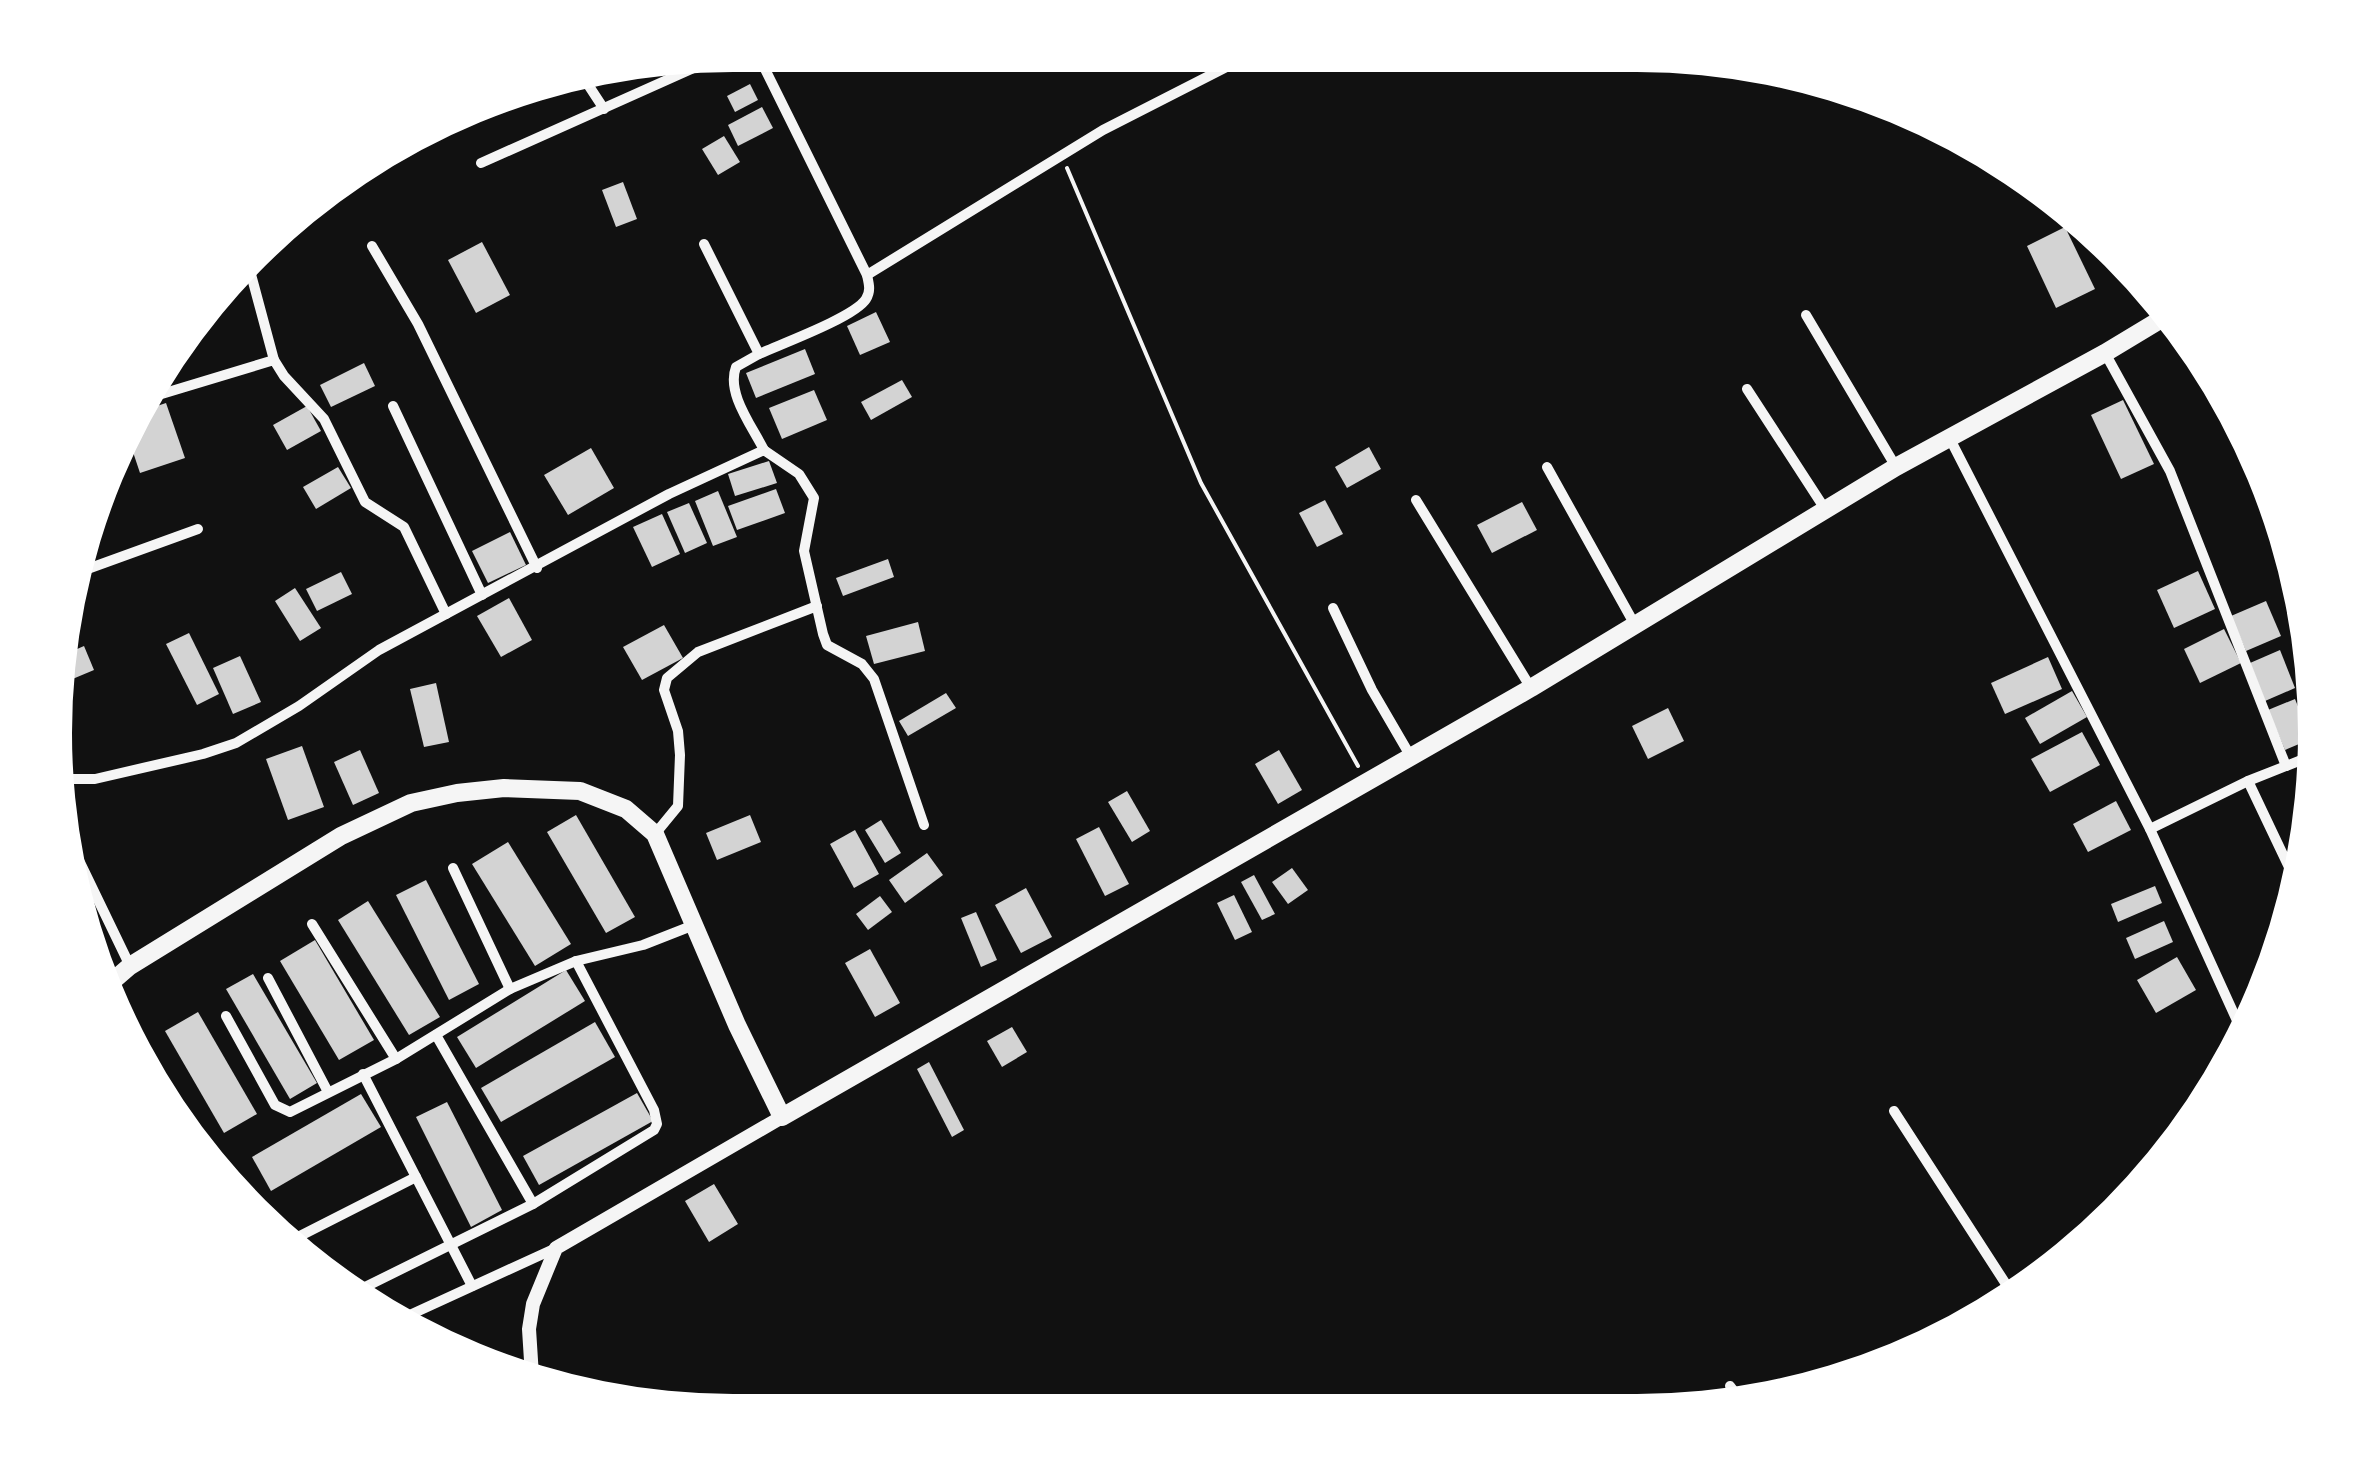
<svg xmlns="http://www.w3.org/2000/svg" width="2371" height="1467" font-family="Literata,serif">
<style>
.building{fill:#d3d3d3}
.lines{fill:none;stroke-linecap:round;stroke-linejoin:round}
.path{stroke:#f5f5f5;stroke-width:4}
.minor{stroke:#f5f5f5;stroke-width:10}
.tertiary{stroke:#f5f5f5;stroke-width:14}
.primary{stroke:#f5f5f5;stroke-width:18}
</style>
<rect width="100%" height="100%" fill="#111"/>
<g class="building">
<path d="M750,84L758,100L735,112L727,96Z"/>
<path d="M762,107L773,128L738,146L728,125Z"/>
<path d="M724,136L740,162L718,175L702,149Z"/>
<path d="M623,182L637,219L616,227L602,190Z"/>
<path d="M2065,227L2095,289L2056,308L2027,246Z"/>
<path d="M482,242L510,295L476,313L448,260Z"/>
<path d="M876,312L890,342L860,355L847,326Z"/>
<path d="M805,349L815,374L756,398L746,373Z"/>
<path d="M2196,353L2221,389L2208,395L2189,356Z"/>
<path d="M364,363L375,386L331,407L320,385Z"/>
<path d="M902,380L912,397L871,420L861,402Z"/>
<path d="M814,390L827,420L782,439L769,408Z"/>
<path d="M2123,400L2154,464L2121,479L2091,415Z"/>
<path d="M166,403L185,458L140,473L130,443L148,409Z"/>
<path d="M307,406L321,431L287,450L273,425Z"/>
<path d="M1369,447L1381,469L1347,488L1335,467Z"/>
<path d="M591,448L614,488L568,515L544,475Z"/>
<path d="M769,461L777,483L735,496L728,474Z"/>
<path d="M338,467L351,488L316,509L303,487Z"/>
<path d="M776,489L785,513L737,530L728,506Z"/>
<path d="M718,491L737,537L713,546L695,501Z"/>
<path d="M1325,500L1343,534L1317,547L1299,513Z"/>
<path d="M1522,502L1537,530L1492,553L1477,525Z"/>
<path d="M689,503L707,543L685,553L667,512Z"/>
<path d="M662,514L680,554L652,567L633,527Z"/>
<path d="M510,532L526,565L488,583L472,551Z"/>
<path d="M888,559L894,577L843,596L836,578Z"/>
<path d="M2198,571L2215,609L2174,628L2157,590Z"/>
<path d="M341,572L352,594L317,611L306,589Z"/>
<path d="M295,588L321,628L300,641L275,601Z"/>
<path d="M509,598L532,640L501,657L477,616Z"/>
<path d="M2266,601L2281,636L2246,651L2231,616Z"/>
<path d="M918,622L925,651L874,664L866,636Z"/>
<path d="M664,625L683,658L642,680L623,647Z"/>
<path d="M2224,629L2241,663L2200,683L2184,649Z"/>
<path d="M189,633L219,694L197,705L166,644Z"/>
<path d="M84,646L94,670L63,683L68,653Z"/>
<path d="M2280,650L2295,688L2265,701L2250,663Z"/>
<path d="M240,656L261,702L233,714L213,668Z"/>
<path d="M2048,657L2062,689L2005,714L1991,683Z"/>
<path d="M436,683L449,742L424,747L410,689Z"/>
<path d="M2072,691L2087,717L2040,744L2025,718Z"/>
<path d="M946,693L956,708L908,736L899,721Z"/>
<path d="M2295,699L2311,739L2285,750L2268,710Z"/>
<path d="M1668,708L1684,741L1648,759L1632,726Z"/>
<path d="M2082,732L2100,765L2050,792L2031,759Z"/>
<path d="M302,746L324,807L288,820L266,759Z"/>
<path d="M360,750L379,793L353,805L334,762Z"/>
<path d="M1279,750L1302,790L1278,804L1255,764Z"/>
<path d="M1127,791L1150,831L1132,842L1108,802Z"/>
<path d="M2116,801L2131,830L2088,852L2073,824Z"/>
<path d="M576,815L635,917L606,933L547,832Z"/>
<path d="M750,815L761,842L717,860L706,833Z"/>
<path d="M881,820L901,853L885,863L865,830Z"/>
<path d="M1099,827L1129,884L1105,896L1076,839Z"/>
<path d="M855,830L879,874L854,888L830,844Z"/>
<path d="M508,842L571,944L535,966L472,864Z"/>
<path d="M927,853L943,875L905,903L889,880Z"/>
<path d="M1292,868L1308,890L1288,904L1272,882Z"/>
<path d="M1254,875L1275,914L1262,920L1241,882Z"/>
<path d="M426,880L479,984L449,1000L396,895Z"/>
<path d="M2155,886L2162,903L2118,922L2111,904Z"/>
<path d="M1026,888L1052,937L1021,953L995,905Z"/>
<path d="M1234,895L1252,932L1235,940L1217,903Z"/>
<path d="M880,896L892,912L868,930L856,914Z"/>
<path d="M368,901L440,1017L409,1035L338,920Z"/>
<path d="M976,912L997,960L981,967L961,918Z"/>
<path d="M2164,921L2173,942L2135,959L2126,938Z"/>
<path d="M315,940L374,1040L339,1060L280,961Z"/>
<path d="M870,949L900,1003L875,1017L845,963Z"/>
<path d="M2177,957L2196,990L2156,1013L2137,980Z"/>
<path d="M566,970L585,1001L476,1068L457,1037Z"/>
<path d="M253,974L317,1083L290,1099L226,989Z"/>
<path d="M198,1012L257,1114L224,1133L165,1031Z"/>
<path d="M595,1022L615,1057L501,1122L481,1088Z"/>
<path d="M1012,1027L1027,1052L1002,1067L987,1041Z"/>
<path d="M929,1062L964,1130L952,1137L917,1069Z"/>
<path d="M637,1093L653,1121L539,1185L523,1156Z"/>
<path d="M361,1094L381,1127L271,1191L252,1157Z"/>
<path d="M447,1102L502,1210L471,1227L416,1117Z"/>
<path d="M714,1184L738,1224L709,1242L685,1201Z"/>
</g>
<g class="lines">
<path class="path" d="M1067,168L1201,483L1358,766"/>
<g class="minor">
<path d="M758,55L867,275C869,284 871,291 866,299C855,317 781,344 759,354"/>
<path d="M585,80L604,109"/>
<path d="M481,163L716,58"/>
<path d="M704,244L759,354L736,367C726,393 752,426 764,450"/>
<path d="M372,246L418,324L537,568"/>
<path d="M249,267L274,360"/>
<path d="M867,275L1103,130L1244,58"/>
<path d="M1806,315L1896,467"/>
<path d="M2105,353L2170,471L2286,766"/>
<path d="M1747,389L1825,509"/>
<path d="M155,396L274,360L284,376L324,419L365,502L404,527L446,614"/>
<path d="M393,406L482,595"/>
<path d="M1949,437L2150,829L2244,1036"/>
<path d="M1547,467L1635,625"/>
<path d="M1416,500L1531,688"/>
<path d="M82,571L198,529"/>
<path d="M1333,608L1372,690L1411,757"/>
<path d="M63,779H95L203,754L236,743L299,706L379,650L669,494L764,450L799,474L814,498L804,551L823,634L827,645L862,664L874,679L924,825"/>
<path d="M2248,781L2297,884"/>
<path d="M2150,829L2248,781L2314,755"/>
<path d="M655,834L678,806L680,755L678,731L664,690L667,678L698,652L817,606"/>
<path d="M75,852L130,966"/>
<path d="M453,868L510,989"/>
<path d="M312,924L396,1059"/>
<path d="M268,978L328,1092"/>
<path d="M226,1016L275,1105L290,1112L396,1059L510,989L576,961L643,945L694,925"/>
<path d="M436,1035L533,1204"/>
<path d="M363,1074L472,1286"/>
<path d="M1894,1111L2013,1295"/>
<path d="M296,1238L416,1177"/>
<path d="M355,1292L533,1204L654,1130L657,1124L654,1110L576,961"/>
<path d="M401,1319L556,1248"/>
<path d="M1730,1386L1740,1399"/>
</g>
<path class="tertiary" d="M532,1376L529,1329L533,1304L556,1248L782,1117"/>
<path class="primary" d="M108,985L130,966L341,836L411,803L457,793L504,788L580,791L626,809L655,834L737,1025L782,1117L1531,688L1896,467L2105,353L2168,315"/>
</g>
<path d="M0 0H2371V1467H0ZM733 72H1637A661 661 0 0 1 2298 733V733A661 661 0 0 1 1637 1394H733A661 661 0 0 1 72 733V733A661 661 0 0 1 733 72Z" fill="#fff" fill-rule="evenodd"/>
</svg>
